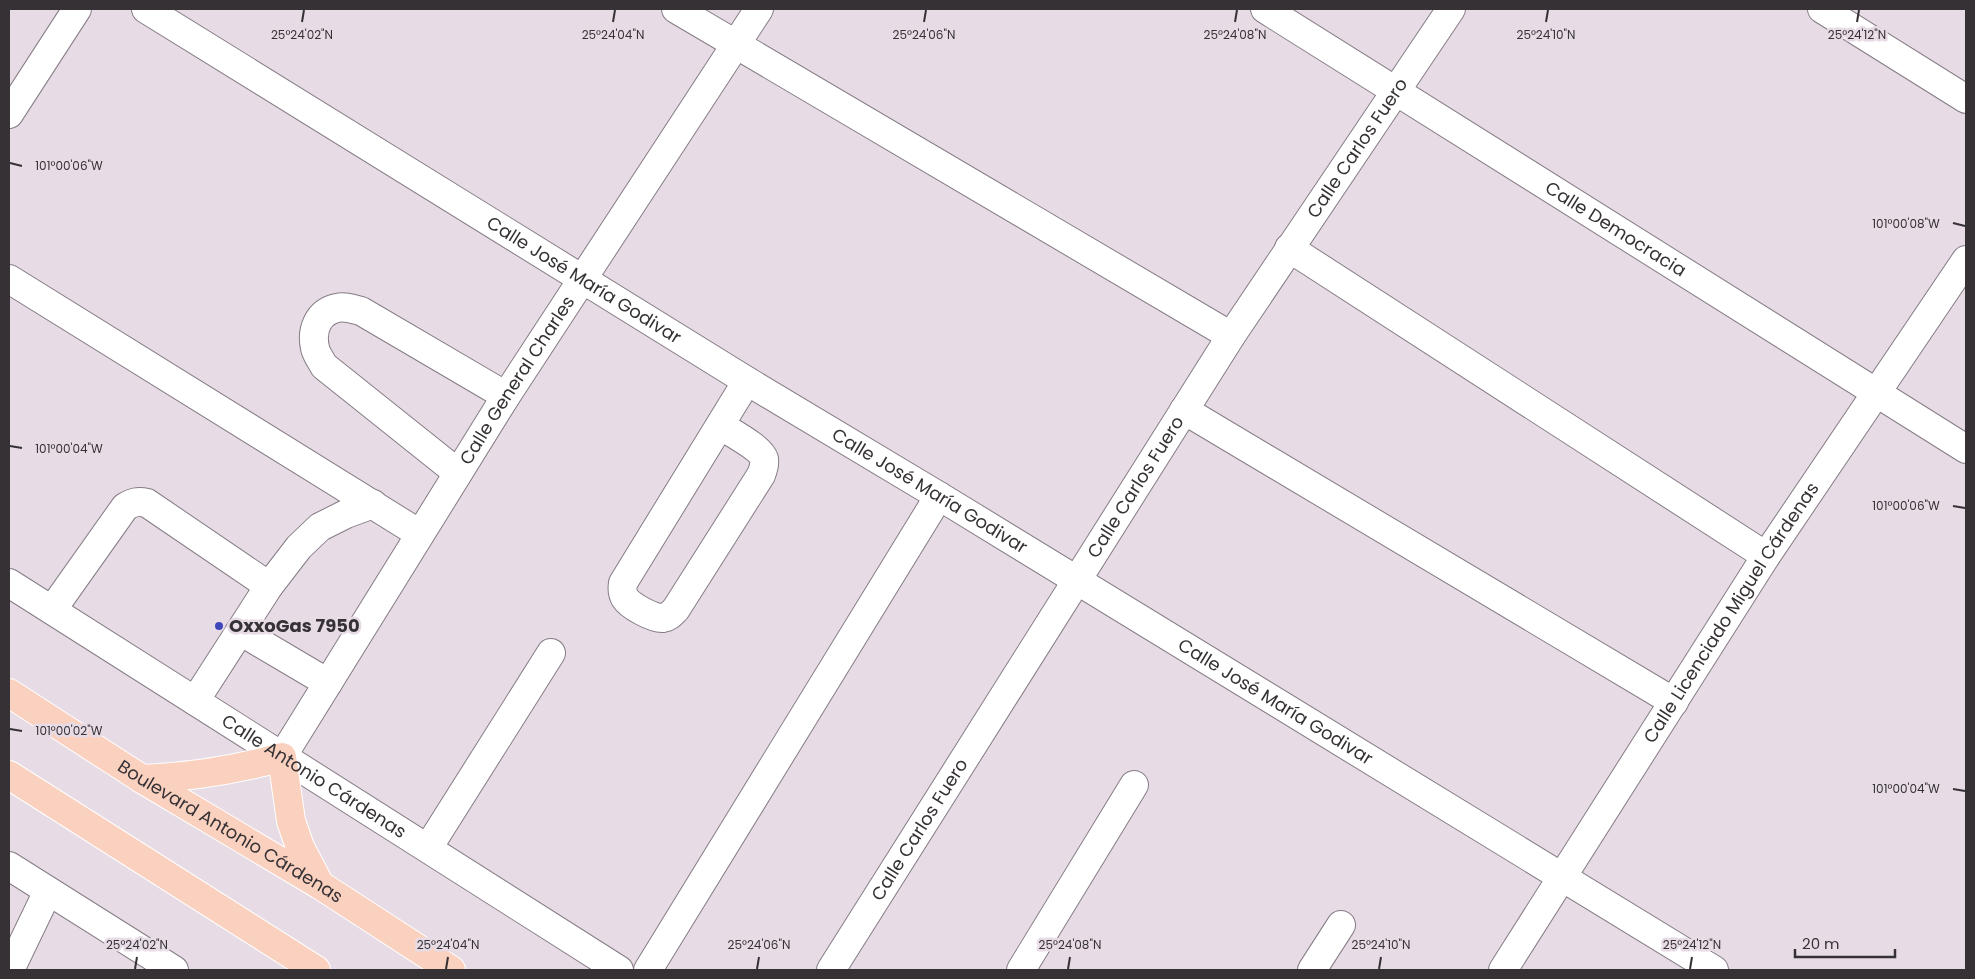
<svg xmlns="http://www.w3.org/2000/svg" width="1975" height="979" font-family="Poppins,sans-serif">
<style>
.lines{fill:none;stroke-linecap:round;stroke-linejoin:round}
.minor-casing{stroke:#857c85;stroke-width:30}
.major-casing{stroke:#fff;stroke-width:30}
.minor{stroke:#fff;stroke-width:28}
.major{stroke:#fad1be;stroke-width:28}
.ticks{fill:none;stroke:#353135;stroke-width:2}
.poi-dot{fill:#3e46ba;stroke:#e7dce6;stroke-width:2}
.labels{text-anchor:middle;stroke-width:5;stroke-linejoin:round;paint-order:stroke}
.street-label{font-size:18px;fill:#353135;stroke:#e7dce6}
.poi-label{font-size:18px;font-weight:bold;fill:#353135;stroke:#e7dce6;text-anchor:start}
.ticks-label{font-size:12px;text-anchor:middle;fill:#353135;stroke:#e7dce6;stroke-width:5;stroke-linejoin:round;paint-order:stroke}
</style>
<rect width="100%" height="100%" fill="#e7dce6"/>
<g class="lines">
<g class="minor-casing">
<g id="minor">
<path id="s1" d="M146,9L747,381L939,496L1714,970"/>
<path d="M676,9L1231,336"/>
<path id="s2" d="M1265,9L1966,449"/>
<path d="M1822,9L1966,99"/>
<path d="M9,114L77,9"/>
<path d="M1289,248L1766,556"/>
<path d="M9,279L420,534"/>
<path d="M1184,410L1674,702"/>
<path d="M720,425C730,432 761,448 764,459C765,465 763,470 761,475L676,609C672,613 669,617 663,618C654,619 630,606 625,598C622,593 622,589 623,583L747,381"/>
<path d="M458,473L324,366C321,360 316,354 315,348C311,330 318,312 337,308C345,306 353,309 361,311L506,396"/>
<path id="s3" d="M9,583L619,970"/>
<path d="M52,610L125,507C133,502 138,501 147,503L269,586"/>
<path d="M240,631L328,683"/>
<path d="M195,701L269,586L299,547L320,527L346,514L373,504"/>
<path id="s4" d="M282,757L506,396L759,9"/>
<path d="M428,848L551,653"/>
<path d="M9,866L174,970"/>
<path d="M10,970L48,891"/>
<path d="M648,970L939,496"/>
<path id="s5" d="M831,970L1231,336L1451,9"/>
<path d="M1021,970L1134,785"/>
<path d="M1312,970L1341,925"/>
<path id="s6" d="M1503,970L1766,556L1966,260"/>
</g>
</g>
<g class="major-casing">
<g id="major">
<path id="s7" d="M9,693L142,779L320,885L451,970"/>
<path d="M9,775L316,970"/>
<path d="M142,779C190,777 235,770 282,757L291,821L300,847L320,885"/>
</g>
</g>
<use href="#minor" class="minor"/>
<use href="#major" class="major"/>
</g>
<path class="ticks" d="M302,22L304,10M613,22L615,10M924,22L926,10M1235,22L1237,10M1546,22L1548,10M1857,22L1859,10M10,163L22,166M1953,223L1965,226M10,446L22,448M1953,506L1965,508M10,729L22,731M1953,789L1965,791M135,969L137,957M446,969L448,957M757,969L759,957M1068,969L1070,957M1379,969L1381,957M1690,969L1692,957"/>
<circle class="poi-dot" cx="219" cy="626" r="5"/>
<g class="labels">
<g class="street-label">
<text dy="6" stroke="none"><textPath href="#s5" startOffset="976">Calle Carlos Fuero</textPath></text>
<text dy="6" stroke="none"><textPath href="#s2" startOffset="414">Calle Democracia</textPath></text>
<text dy="6" stroke="none"><textPath href="#s1" startOffset="515">Calle José María Godivar</textPath></text>
<text dy="6" stroke="none"><textPath href="#s4" startOffset="444">Calle General Charles</textPath></text>
<text dy="6" stroke="none"><textPath href="#s5" startOffset="571">Calle Carlos Fuero</textPath></text>
<text dy="6" stroke="none"><textPath href="#s1" startOffset="920">Calle José María Godivar</textPath></text>
<text dy="6" stroke="none"><textPath href="#s6" startOffset="424">Calle Licenciado Miguel Cárdenas</textPath></text>
<text dy="6" stroke="none"><textPath href="#s1" startOffset="1325">Calle José María Godivar</textPath></text>
<text dy="6" stroke="none"><textPath href="#s3" startOffset="361">Calle Antonio Cárdenas</textPath></text>
<text dy="6" stroke="none"><textPath href="#s5" startOffset="166">Calle Carlos Fuero</textPath></text>
<text dy="6" stroke="none"><textPath href="#s7" startOffset="261">Boulevard Antonio Cárdenas</textPath></text>
</g>
<g class="poi-label">
<text x="229" y="632">OxxoGas 7950</text>
</g>
</g>
<g class="ticks-label">
<text x="302" y="39">25°24'02"N</text>
<text x="613" y="39">25°24'04"N</text>
<text x="924" y="39">25°24'06"N</text>
<text x="1235" y="39">25°24'08"N</text>
<text x="1546" y="39">25°24'10"N</text>
<text x="1857" y="39">25°24'12"N</text>
<text x="69" y="170">101°00'06"W</text>
<text x="1906" y="228">101°00'08"W</text>
<text x="69" y="453">101°00'04"W</text>
<text x="1906" y="510">101°00'06"W</text>
<text x="69" y="735">101°00'02"W</text>
<text x="1906" y="793">101°00'04"W</text>
<text x="137" y="949">25°24'02"N</text>
<text x="448" y="949">25°24'04"N</text>
<text x="759" y="949">25°24'06"N</text>
<text x="1070" y="949">25°24'08"N</text>
<text x="1381" y="949">25°24'10"N</text>
<text x="1692" y="949">25°24'12"N</text>
</g>
<rect width="1975" height="979" fill="none" stroke="#353135" stroke-width="20"/>
<path d="M1795 949v8h100v-8" fill="none" stroke="#353135" stroke-width="2.5"/>
<text x="1802" y="949" font-size="15" fill="#353135" stroke="#e7dce6" stroke-width="4" paint-order="stroke">20 m</text>
</svg>
